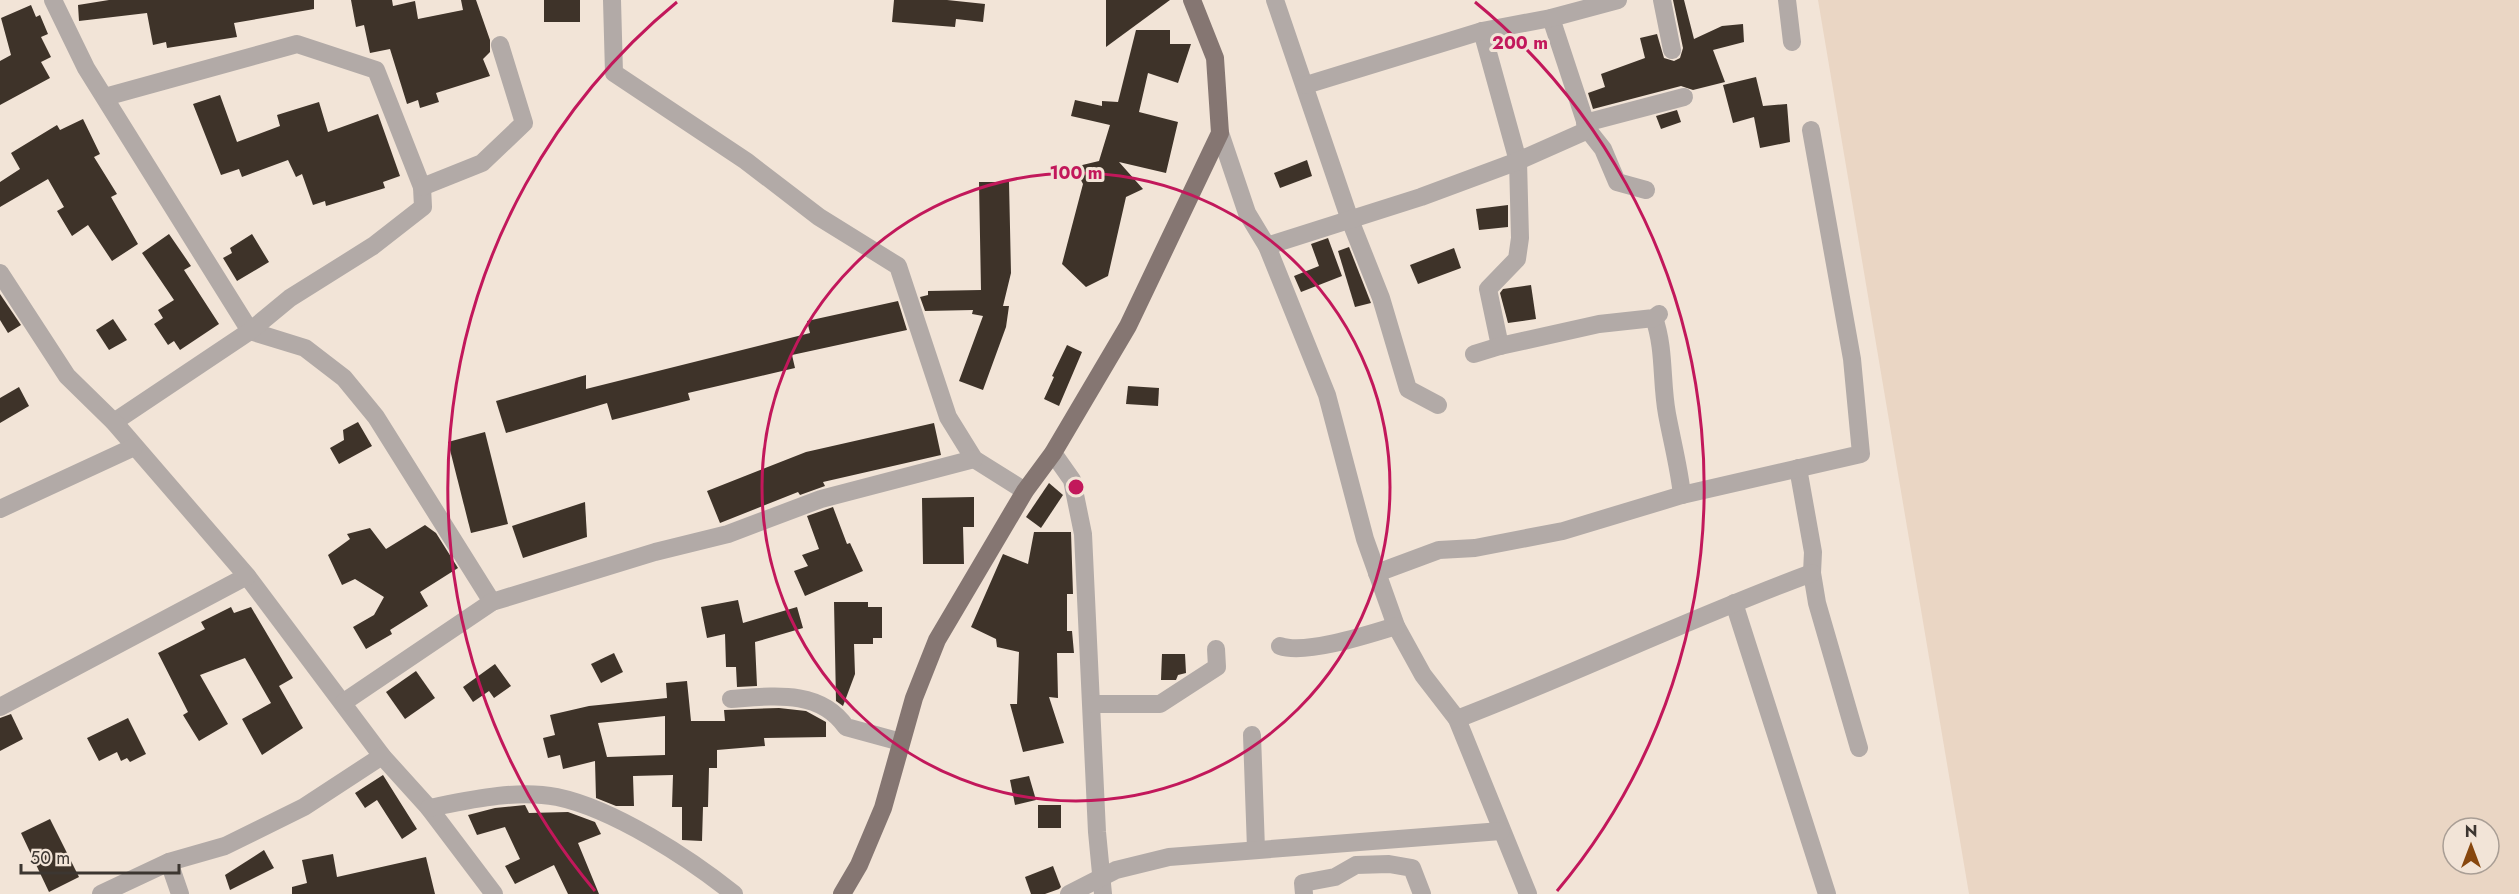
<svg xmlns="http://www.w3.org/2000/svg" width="2519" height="894" font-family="Jost,sans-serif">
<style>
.built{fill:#ead6c4;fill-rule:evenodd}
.building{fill:#3e3329;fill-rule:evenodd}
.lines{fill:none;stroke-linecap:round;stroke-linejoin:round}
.minor{stroke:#b2aaa7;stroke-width:18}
.major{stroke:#857672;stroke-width:18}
.ring{fill:none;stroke:#c2185b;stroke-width:3}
.centre{fill:#c2185b;stroke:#f2e4d7;stroke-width:3}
.ring-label{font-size:18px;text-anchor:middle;font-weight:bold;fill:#c2185b;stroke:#f2e4d7;stroke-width:6;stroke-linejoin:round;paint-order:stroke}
</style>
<rect width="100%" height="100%" fill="#f2e4d7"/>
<path class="built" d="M1818,0H2519V894H1969ZM2453,828H2489V864H2453Z"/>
<g class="building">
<path d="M109,0H314V9L234,23L237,37L167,48L166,42L153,45L147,13L79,21L78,5Z"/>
<path d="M351,0H392L393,6L415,1L418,19L463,10L461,0H476L490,40V52L483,59L490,76L436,93L439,102L420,108L418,100L407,104L390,49L370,53L364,25L356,27Z"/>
<rect x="544" y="0" width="36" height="22"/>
<path d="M894,0H947L985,4L983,22L956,19L955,27L892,22Z"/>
<path d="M1106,0H1170L1106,47Z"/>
<path d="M1673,0H1684L1694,39L1722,26L1743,24L1744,42L1713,50L1725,82L1693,90L1681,86L1593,109L1588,93L1605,87L1601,74L1645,58L1640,38L1657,34L1664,58L1674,61L1680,58L1683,48Z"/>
<path d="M31,5L36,17L40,15L48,34L41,37L51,57L41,62L50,78L0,105V61L11,55L1,18Z"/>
<path d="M1136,30H1170V44H1191L1178,83L1148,73L1139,112L1178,122L1166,173L1119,162L1143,189L1126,197L1108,276L1086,287L1062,264L1083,184L1074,167L1099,161L1110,125L1071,116L1075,100L1102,106V101L1118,102Z"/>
<path d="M1756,77L1763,106L1787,104L1790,142L1760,148L1754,117L1733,123L1723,85Z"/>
<path d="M220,95L237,142L280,126L277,115L319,102L328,132L378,114L400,176L383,182L385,188L326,206L325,201L313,205L302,174L296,177L288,160L242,177L239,169L221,175L193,104Z"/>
<path d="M1677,110L1681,122L1661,129L1656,116Z"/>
<path d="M83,119L100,154L94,157L117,194L111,197L138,244L112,261L88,225L72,236L57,211L64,207L48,179L0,207V182L20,169L11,153L57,125L60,130Z"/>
<path d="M1307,160L1312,176L1280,188L1274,173Z"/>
<path d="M979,182H1009L1011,273L1003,306H1009L1006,327L983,390L959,381L983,316L972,314L973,310L925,311L920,297L928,295V291L981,290Z"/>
<path d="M1508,205V227L1479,230L1476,209Z"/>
<path d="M169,234L191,266L184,270L219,324L180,350L174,341L168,345L154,324L163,318L158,310L174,300L142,253Z"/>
<path d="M252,234L269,262L237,281L223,258L232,253L230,248Z"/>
<path d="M1328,238L1342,276L1301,292L1294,276L1319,266L1311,244Z"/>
<path d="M1349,247L1371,303L1355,307L1338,251Z"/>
<path d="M1454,248L1461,268L1418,284L1410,265Z"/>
<path d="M1531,285L1536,319L1508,323L1500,293L1503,289Z"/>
<path d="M0,294L21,325L8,333L0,320Z"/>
<path d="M898,301L907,330L792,355L795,368L688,393L690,400L612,420L607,403L506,433L496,401L586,375V389L810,333L807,321Z"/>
<path d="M113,319L127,340L109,350L96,330Z"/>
<path d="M1067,345L1082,352L1059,406L1044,399L1054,377L1052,376Z"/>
<path d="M1128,386L1159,388L1158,406L1126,404Z"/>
<path d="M19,387L29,406L0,423V398Z"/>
<path d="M358,422L372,446L339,464L330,448L344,440L343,430Z"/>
<path d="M934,423L941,455L823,482L825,486L800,495L798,492L720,523L707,491L806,452Z"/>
<path d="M485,432L508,524L471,533L448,442Z"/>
<path d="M1049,483L1063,495L1041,528L1026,517Z"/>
<path d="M974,497V527H963L964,564H923L922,498Z"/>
<path d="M585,502L587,537L523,558L512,526Z"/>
<path d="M833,507L847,544L850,543L863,571L805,596L794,571L808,566L802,555L819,549L807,516Z"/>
<path d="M425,525L436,533L458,568L420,592L428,606L390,630L392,634L366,649L353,627L374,615L384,597L355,579L342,585L328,555L350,539L347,534L370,528L386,549Z"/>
<path d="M1034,532H1071L1073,594H1067V631H1072L1074,653H1057L1058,698L1049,697L1064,743L1023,752L1010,704H1017L1019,652L997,647L996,639L971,627L1003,554L1028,564Z"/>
<path d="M738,600L743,623L797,607L803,628L755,642L757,686L737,687L736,667H726L725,634L707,638L701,607Z"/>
<path d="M834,602H868V607H882V638H873V644H854L855,674L843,706L836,701Z"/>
<path d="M231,607L234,613L251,607L293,678L279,686L303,728L262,755L242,719L271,703L245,658L200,675L228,724L199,741L183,715L188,712L158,653L205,629L201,622Z"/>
<path d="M614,653L623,672L601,683L591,664Z"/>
<path d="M1162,654H1185L1186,673L1178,675L1176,680H1161Z"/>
<path d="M495,664L511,686L494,698L489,691L473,702L463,687Z"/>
<path d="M416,671L435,698L405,719L386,692Z"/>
<path d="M687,681L691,721H725L724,710L779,708L806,711L826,722V737L764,738L765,746L717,750V768H709L708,807H703L702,841L682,840V807H672L673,775L633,776L634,806H616L596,798L595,761L563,769L560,755L548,758L543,738L555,735L550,715L589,706L667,698L666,683ZM665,716V755L607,757L598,723Z"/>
<path d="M11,714L23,739L0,751V718Z"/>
<path d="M128,718L146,754L130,762L127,758L121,761L117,752L99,761L87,738Z"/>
<path d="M383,775L417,829L402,839L377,800L365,808L355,793Z"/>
<path d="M1029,776L1036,800L1015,805L1010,780Z"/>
<path d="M525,805L529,813L568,812L595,822L601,834L578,843L599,894H568L554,865L515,884L505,866L520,859L505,827L477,835L468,815L495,808Z"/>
<rect x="1038" y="805" width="23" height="23"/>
<path d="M50,819L79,877L49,892L21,833Z"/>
<path d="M264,850L274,868L230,890L225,875Z"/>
<path d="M333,854L337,877L426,857L435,894H292V887L307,883L302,860Z"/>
<path d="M1053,866L1061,887L1059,889L1045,894H1031L1025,877Z"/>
</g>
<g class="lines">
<g class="minor">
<path d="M53,0L86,68L250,331L305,348L344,378L376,417L492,602"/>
<path d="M612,0L614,73L746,161L819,217L898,266L948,417L974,459L1025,491"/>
<path d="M1275,0L1350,220L1381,298L1408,389L1438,405"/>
<path d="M1662,0L1672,50"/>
<path d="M1787,0L1792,42"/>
<path d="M1551,18L1588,130L1603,149L1617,182L1646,190"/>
<path d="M1482,31L1518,161L1520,238L1517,259L1488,289L1500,346"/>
<path d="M1306,85L1482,31L1551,18L1618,0"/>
<path d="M105,97L297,44L376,70L422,187L423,207L373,246L290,298L250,331L114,422"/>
<path d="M1585,123L1684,97"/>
<path d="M1220,133L1247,213L1267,246L1327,395L1365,539L1396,626L1423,675L1457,719L1528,894"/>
<path d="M422,187L482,163L524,123L500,45"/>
<path d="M1267,246L1421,197L1518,161L1588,130"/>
<path d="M0,273L67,376L114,422L247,576L382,756L429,808L494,894"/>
<path d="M1654,318C1665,349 1661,382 1667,414C1672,441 1679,467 1682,495"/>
<path d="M1474,354L1500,346L1599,324L1654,318L1659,314"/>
<path d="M1053,453L1072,480L1083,534L1097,832L1103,894"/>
<path d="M1798,468L1813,552L1812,573L1817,603L1859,748"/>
<path d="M0,509L134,447"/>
<path d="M1377,573L1439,550L1475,548L1563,531L1682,495L1861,454L1852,359L1811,130"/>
<path d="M1734,603L1827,894"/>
<path d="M1280,646C1306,655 1370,634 1396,626"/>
<path d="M731,699C773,696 820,689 846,727L901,742"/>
<path d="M344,702L492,602L655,552L728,534L821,499L974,459"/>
<path d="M1092,704H1160L1217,667L1216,649"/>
<path d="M0,707L247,576"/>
<path d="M1457,719C1577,673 1692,617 1812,573"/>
<path d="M1252,735L1256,849"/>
<path d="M429,808C469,800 516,789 557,797C614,809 689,858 734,894"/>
<path d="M169,862L180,894"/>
<path d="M101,894L169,862L225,846L304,807L382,756"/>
<path d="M1069,894L1116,870L1169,857L1501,831"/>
<path d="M1304,894L1303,883L1335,877L1356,865L1389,864L1412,868L1422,894"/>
</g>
<path class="major" d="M842,894L859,865L883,808L914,698L937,640L1025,491L1053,453L1128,326L1220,133L1215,58L1192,0"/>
</g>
<g class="ring">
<circle cx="1076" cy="487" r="314"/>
<path d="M595 891A628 628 0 0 1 677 2M1475 2A628 628 0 0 1 1557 891"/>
</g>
<circle cx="1076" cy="487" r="9" class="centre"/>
<g class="ring-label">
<text x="1520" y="49">200 m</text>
<text x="1076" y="179">100 m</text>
</g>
<g transform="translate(2471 846)"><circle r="28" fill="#f2e4d7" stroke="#a99e95" stroke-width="1.5"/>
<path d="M0-4.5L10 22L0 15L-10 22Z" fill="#87470e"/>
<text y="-9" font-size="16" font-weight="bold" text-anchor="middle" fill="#3c3631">N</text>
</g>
<path d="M21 864v9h158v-9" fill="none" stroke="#3c3631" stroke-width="3"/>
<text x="30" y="864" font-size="18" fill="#3c3631" stroke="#f2e4d7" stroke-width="4.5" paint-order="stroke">50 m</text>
</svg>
